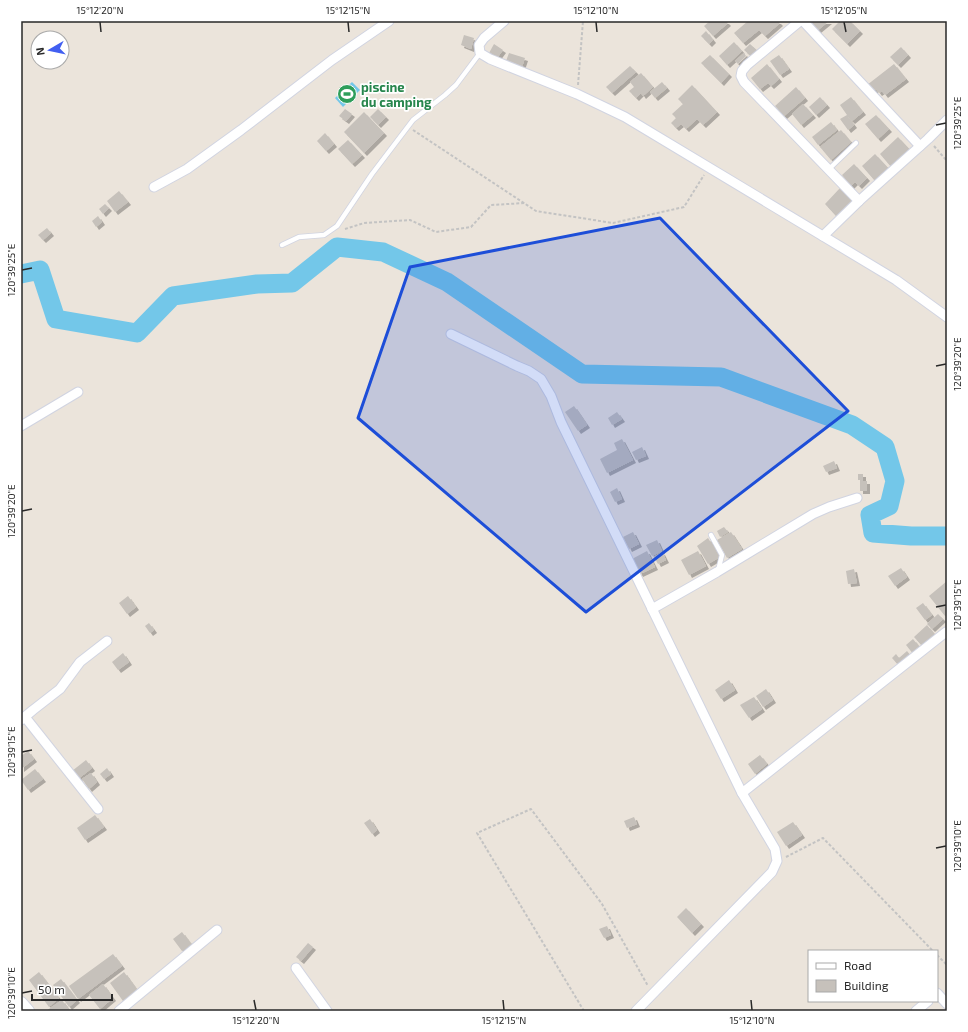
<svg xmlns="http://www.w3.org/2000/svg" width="968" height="1032" font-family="'Exo 2',sans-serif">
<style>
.water{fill:#73c7e9}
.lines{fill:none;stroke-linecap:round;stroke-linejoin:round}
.river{stroke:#73c7e9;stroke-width:19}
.building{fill:#c6c1bb;filter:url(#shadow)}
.service-casing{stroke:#d1d4e1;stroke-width:6}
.minor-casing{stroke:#d1d4e1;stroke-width:11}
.tertiary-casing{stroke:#d1d4e1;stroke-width:14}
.path{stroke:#c3c3c3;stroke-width:2;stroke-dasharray:3 2;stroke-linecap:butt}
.service{stroke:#fff;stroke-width:4.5}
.minor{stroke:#fff;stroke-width:9}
.tertiary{stroke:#fff;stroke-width:12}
.marked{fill:#1d4ed8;fill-opacity:0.2;stroke:#1d4ed8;stroke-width:3;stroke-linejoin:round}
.ticks{fill:none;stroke:#292929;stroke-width:1.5}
.labels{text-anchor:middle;stroke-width:3.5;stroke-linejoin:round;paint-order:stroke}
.leisure-label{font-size:13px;font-weight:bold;fill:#27864d;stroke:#fff;text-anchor:start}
.neatline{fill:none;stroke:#292929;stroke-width:1.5}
.ticks-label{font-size:10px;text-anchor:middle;fill:#292929}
</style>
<defs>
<filter id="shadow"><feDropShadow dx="3" dy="3" stdDeviation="0" flood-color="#0004"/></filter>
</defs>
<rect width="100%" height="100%" fill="#ebe4db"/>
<path class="water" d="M352,82L360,90L343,107L335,98Z"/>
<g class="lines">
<path class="river" d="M21,274L40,270L56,319L137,333L173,296L257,284L292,283L337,247L383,252L447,282L582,374L721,377L852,425L885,447L895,481L889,506L870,515L873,533L911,536H947"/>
</g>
<g class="building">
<path d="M710,21H726L728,23L713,36L704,26Z"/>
<path d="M748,21H778L780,23L765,36L759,30L743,43L734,33Z"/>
<path d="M810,21H829L818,30Z"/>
<path d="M840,21H850L860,31L847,44L832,29Z"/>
<path d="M706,31L713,40L709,44L701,36Z"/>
<path d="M464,35L474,38L471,49L461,45Z"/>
<path d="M734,42L742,51L727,65L719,56Z"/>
<path d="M494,44L503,50L497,58L489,53Z"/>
<path d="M750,44L759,52L753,58L744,50Z"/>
<path d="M901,47L908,55L898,65L890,57Z"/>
<path d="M509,53L525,58L522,67L506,61Z"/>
<path d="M744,53L746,56L738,64L735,61Z"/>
<path d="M710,55L729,74L721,83L701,63Z"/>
<path d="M779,55L789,69L780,75L770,61Z"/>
<path d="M767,64L779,79L771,86L768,83L760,89L751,78Z"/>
<path d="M894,64L906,79L885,95L882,91L879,93L876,89L872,92L867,85Z"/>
<path d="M630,66L636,72L612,93L606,87Z"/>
<path d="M641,73L653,87L643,96L641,93L636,98L629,91L634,87L630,82Z"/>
<path d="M662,82L667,88L655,98L650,92Z"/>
<path d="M692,85L717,112L703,125L697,119L686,129L681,124L676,128L671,123L676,118L672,114L683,104L678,99Z"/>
<path d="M796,87L805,98L784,116L775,106Z"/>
<path d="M820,97L827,105L816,115L809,107Z"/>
<path d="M851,97L863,112L852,121L848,117L854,125L848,130L840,119L847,115L840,105Z"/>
<path d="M803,104L813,115L801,125L792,114Z"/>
<path d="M345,109L352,114L346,121L339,116Z"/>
<path d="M378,109L386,117L378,125L370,117Z"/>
<path d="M364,112L384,133L364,153L344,132Z"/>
<path d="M876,115L889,129L878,139L865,124Z"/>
<path d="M831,122L837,130L818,145L812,137Z"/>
<path d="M841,130L851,142L831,160L820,147Z"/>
<path d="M325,133L334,144L326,151L317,141Z"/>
<path d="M898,137L911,151L892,168L880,154Z"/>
<path d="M348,140L362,155L352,164L338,149Z"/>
<path d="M875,154L889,169L875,181L862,166Z"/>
<path d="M854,164L867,178L859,186L855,182L851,186L842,175Z"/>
<path d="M840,188L852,200L836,216L825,204Z"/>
<path d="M119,191L128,202L115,212L107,201Z"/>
<path d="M105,204L109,208L103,214L99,209Z"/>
<path d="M98,216L102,222L96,227L92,221Z"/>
<path d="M47,228L51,233L43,240L38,235Z"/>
<path d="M574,406L587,425L578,431L565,412Z"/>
<path d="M617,412L622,419L612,425L608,418Z"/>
<path d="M622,439L633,460L607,473L600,459L617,450L614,443Z"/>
<path d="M642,447L646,456L636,460L632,452Z"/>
<path d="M834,461L837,468L826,472L823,466Z"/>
<path d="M858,474H863V481H867V491H860V480H858Z"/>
<path d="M617,488L622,499L615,502L610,492Z"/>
<path d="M724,527L728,532L720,537L717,531Z"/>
<path d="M633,532L639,544L629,549L623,537Z"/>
<path d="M731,532L742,549L727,558L717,540Z"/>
<path d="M708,538L720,557L708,564L697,546Z"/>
<path d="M657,540L662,551L652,556L646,545Z"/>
<path d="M647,551L655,567L640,574L632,559Z"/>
<path d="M698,551L706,566L689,575L681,560Z"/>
<path d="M662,552L666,560L658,564L654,557Z"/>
<path d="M901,568L907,577L895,586L888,576Z"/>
<path d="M854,569L857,583L848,584L846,571Z"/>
<path d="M947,581V614L945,616L929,596Z"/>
<path d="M128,596L136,607L127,614L119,603Z"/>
<path d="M923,603L932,615L925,620L916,608Z"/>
<path d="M938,614L943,619L932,629L927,624Z"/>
<path d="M149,623L154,630L150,633L145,626Z"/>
<path d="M927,625L936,636L923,647L914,637Z"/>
<path d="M913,639L921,649L914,655L906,645Z"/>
<path d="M907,651L911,656L899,666L892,658L896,654L899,658Z"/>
<path d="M123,653L129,662L118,670L112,662Z"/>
<path d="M729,680L735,690L721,699L715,690Z"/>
<path d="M766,689L773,700L763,707L756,696Z"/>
<path d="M754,697L762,709L749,718L740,705Z"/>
<path d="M28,751L34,759L21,769V756Z"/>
<path d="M760,755L767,764L755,774L748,764Z"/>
<path d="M86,760L92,768L78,779L72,771Z"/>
<path d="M107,768L111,774L104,779L100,774Z"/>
<path d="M35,769L43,779L28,790L21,780Z"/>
<path d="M91,773L97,782L89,789L82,779Z"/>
<path d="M95,815L104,827L85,840L77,828Z"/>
<path d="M634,817L637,824L627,828L624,821Z"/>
<path d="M370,819L377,830L372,834L364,823Z"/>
<path d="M793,822L802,835L786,846L777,832Z"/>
<path d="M686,908L701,924L692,933L677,917Z"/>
<path d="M607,926L611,935L604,938L599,929Z"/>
<path d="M182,932L191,944L182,951L173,939Z"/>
<path d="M308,943L313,947L301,961L296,957Z"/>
<path d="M113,954L122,966L78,999L69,986Z"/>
<path d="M39,972L59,998L49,1007L29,980Z"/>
<path d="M124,972L137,990L123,1001L110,983Z"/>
<path d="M61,979L77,1000L69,1007L53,985Z"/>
<path d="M103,984L113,998L100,1009L89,995Z"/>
<path d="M62,1000L69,1010L46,1011Z"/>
</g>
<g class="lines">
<g class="service-casing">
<g id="service">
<path d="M828,170L856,143"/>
<path d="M282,245L299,237L324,235L337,226L372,174L413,120L445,95L456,85L480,53"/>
<path d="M711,535L722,555L718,571"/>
</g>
</g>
<g class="minor-casing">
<g id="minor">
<path d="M504,21L484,38L479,45L480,53L490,59L577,94L625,117L896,280L947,317"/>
<path d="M800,21L747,65L742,71L741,76L744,82L859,201"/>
<path d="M803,21L920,146"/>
<path d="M154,187L187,169L241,130L332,60L389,21"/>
<path d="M823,236L859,201L928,139L947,120"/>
<path d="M451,334L517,366L529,371L541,379L551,396L561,422L742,793L775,849L777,861L772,872L636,1011"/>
<path d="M21,426L78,392"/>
<path d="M652,609L717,572L813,514L829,507L857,498"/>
<path d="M25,717L98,809"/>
<path d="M21,720L33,710L60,689L80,662L107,641"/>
<path d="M742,793L946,632"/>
<path d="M296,968L327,1011"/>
<path d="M937,993L947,1004"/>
<path d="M119,1011L217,930"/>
<path d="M916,1011L928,1001"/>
</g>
</g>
<g class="tertiary-casing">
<path id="tertiary" d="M21,1003L28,1011"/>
</g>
<g class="path">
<path d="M578,85L583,21"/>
<path d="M413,130L536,211L613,223L684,207L704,175"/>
<path d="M934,146L947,161"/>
<path d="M345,229L364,223L410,220L436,232L471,227L491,205L525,203"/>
<path d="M786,857L823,838L933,951"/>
<path d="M937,955L947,965"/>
<path d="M584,1011L477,833L531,809L602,904L648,986"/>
</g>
<use href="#service" class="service"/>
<use href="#minor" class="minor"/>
<use href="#tertiary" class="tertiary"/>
</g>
<path class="marked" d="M660,218L848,411L586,612L358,418L410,267Z"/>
<path class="ticks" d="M100,22L101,32M348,22L349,32M596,22L597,32M844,22L846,32M936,125L946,123M22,270L32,268M936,366L946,364M22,511L32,509M936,607L946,605M22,752L32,750M936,848L946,846M22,993L32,991M254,1000L256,1010M503,1000L504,1010M751,1000L752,1010"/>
<defs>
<g id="stadium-disc" transform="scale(1)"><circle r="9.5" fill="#2e9e5b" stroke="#fff"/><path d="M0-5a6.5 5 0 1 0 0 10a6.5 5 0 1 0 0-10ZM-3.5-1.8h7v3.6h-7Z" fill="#fff"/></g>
</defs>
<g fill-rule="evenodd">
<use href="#stadium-disc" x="347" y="94"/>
</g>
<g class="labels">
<g class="leisure-label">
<text x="361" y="92">piscine<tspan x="361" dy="15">du camping</tspan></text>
</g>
</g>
<rect width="968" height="1032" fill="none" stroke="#ffffff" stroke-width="44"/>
<rect x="808" y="950" width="130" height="52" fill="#ffffff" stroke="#a9a9a9"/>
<rect x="816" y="963" width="20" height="6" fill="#ffffff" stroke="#a9a9a9"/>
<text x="844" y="970" font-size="12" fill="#292929">Road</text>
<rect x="816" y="980" width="20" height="12" fill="#c6c1bb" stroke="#a9a9a9"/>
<text x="844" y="990" font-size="12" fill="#292929">Building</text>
<g transform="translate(50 50) rotate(261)"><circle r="19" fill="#ffffff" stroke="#a9a9a9"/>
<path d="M0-3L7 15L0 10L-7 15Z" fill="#425ff1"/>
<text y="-6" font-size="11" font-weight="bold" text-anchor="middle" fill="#292929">N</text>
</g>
<path d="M32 994v6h80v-6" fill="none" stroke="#292929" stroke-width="2"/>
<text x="38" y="994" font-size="12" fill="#292929" stroke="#ffffff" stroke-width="3" paint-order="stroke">50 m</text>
<rect x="22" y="22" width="924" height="988" class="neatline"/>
<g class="ticks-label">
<text x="100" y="14">15°12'20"N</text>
<text x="348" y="14">15°12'15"N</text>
<text x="596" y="14">15°12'10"N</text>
<text x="844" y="14">15°12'05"N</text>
<text transform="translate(957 123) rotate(-90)" y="4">120°39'25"E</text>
<text transform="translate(11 270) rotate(-90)" y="4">120°39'25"E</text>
<text transform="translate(957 364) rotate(-90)" y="4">120°39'20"E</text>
<text transform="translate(11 511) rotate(-90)" y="4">120°39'20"E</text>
<text transform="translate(957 605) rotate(-90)" y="4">120°39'15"E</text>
<text transform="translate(11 752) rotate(-90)" y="4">120°39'15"E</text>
<text transform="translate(957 846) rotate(-90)" y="4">120°39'10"E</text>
<text transform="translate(11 993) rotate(-90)" y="4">120°39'10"E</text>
<text x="256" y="1024">15°12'20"N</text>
<text x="504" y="1024">15°12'15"N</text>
<text x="752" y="1024">15°12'10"N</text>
</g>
</svg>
